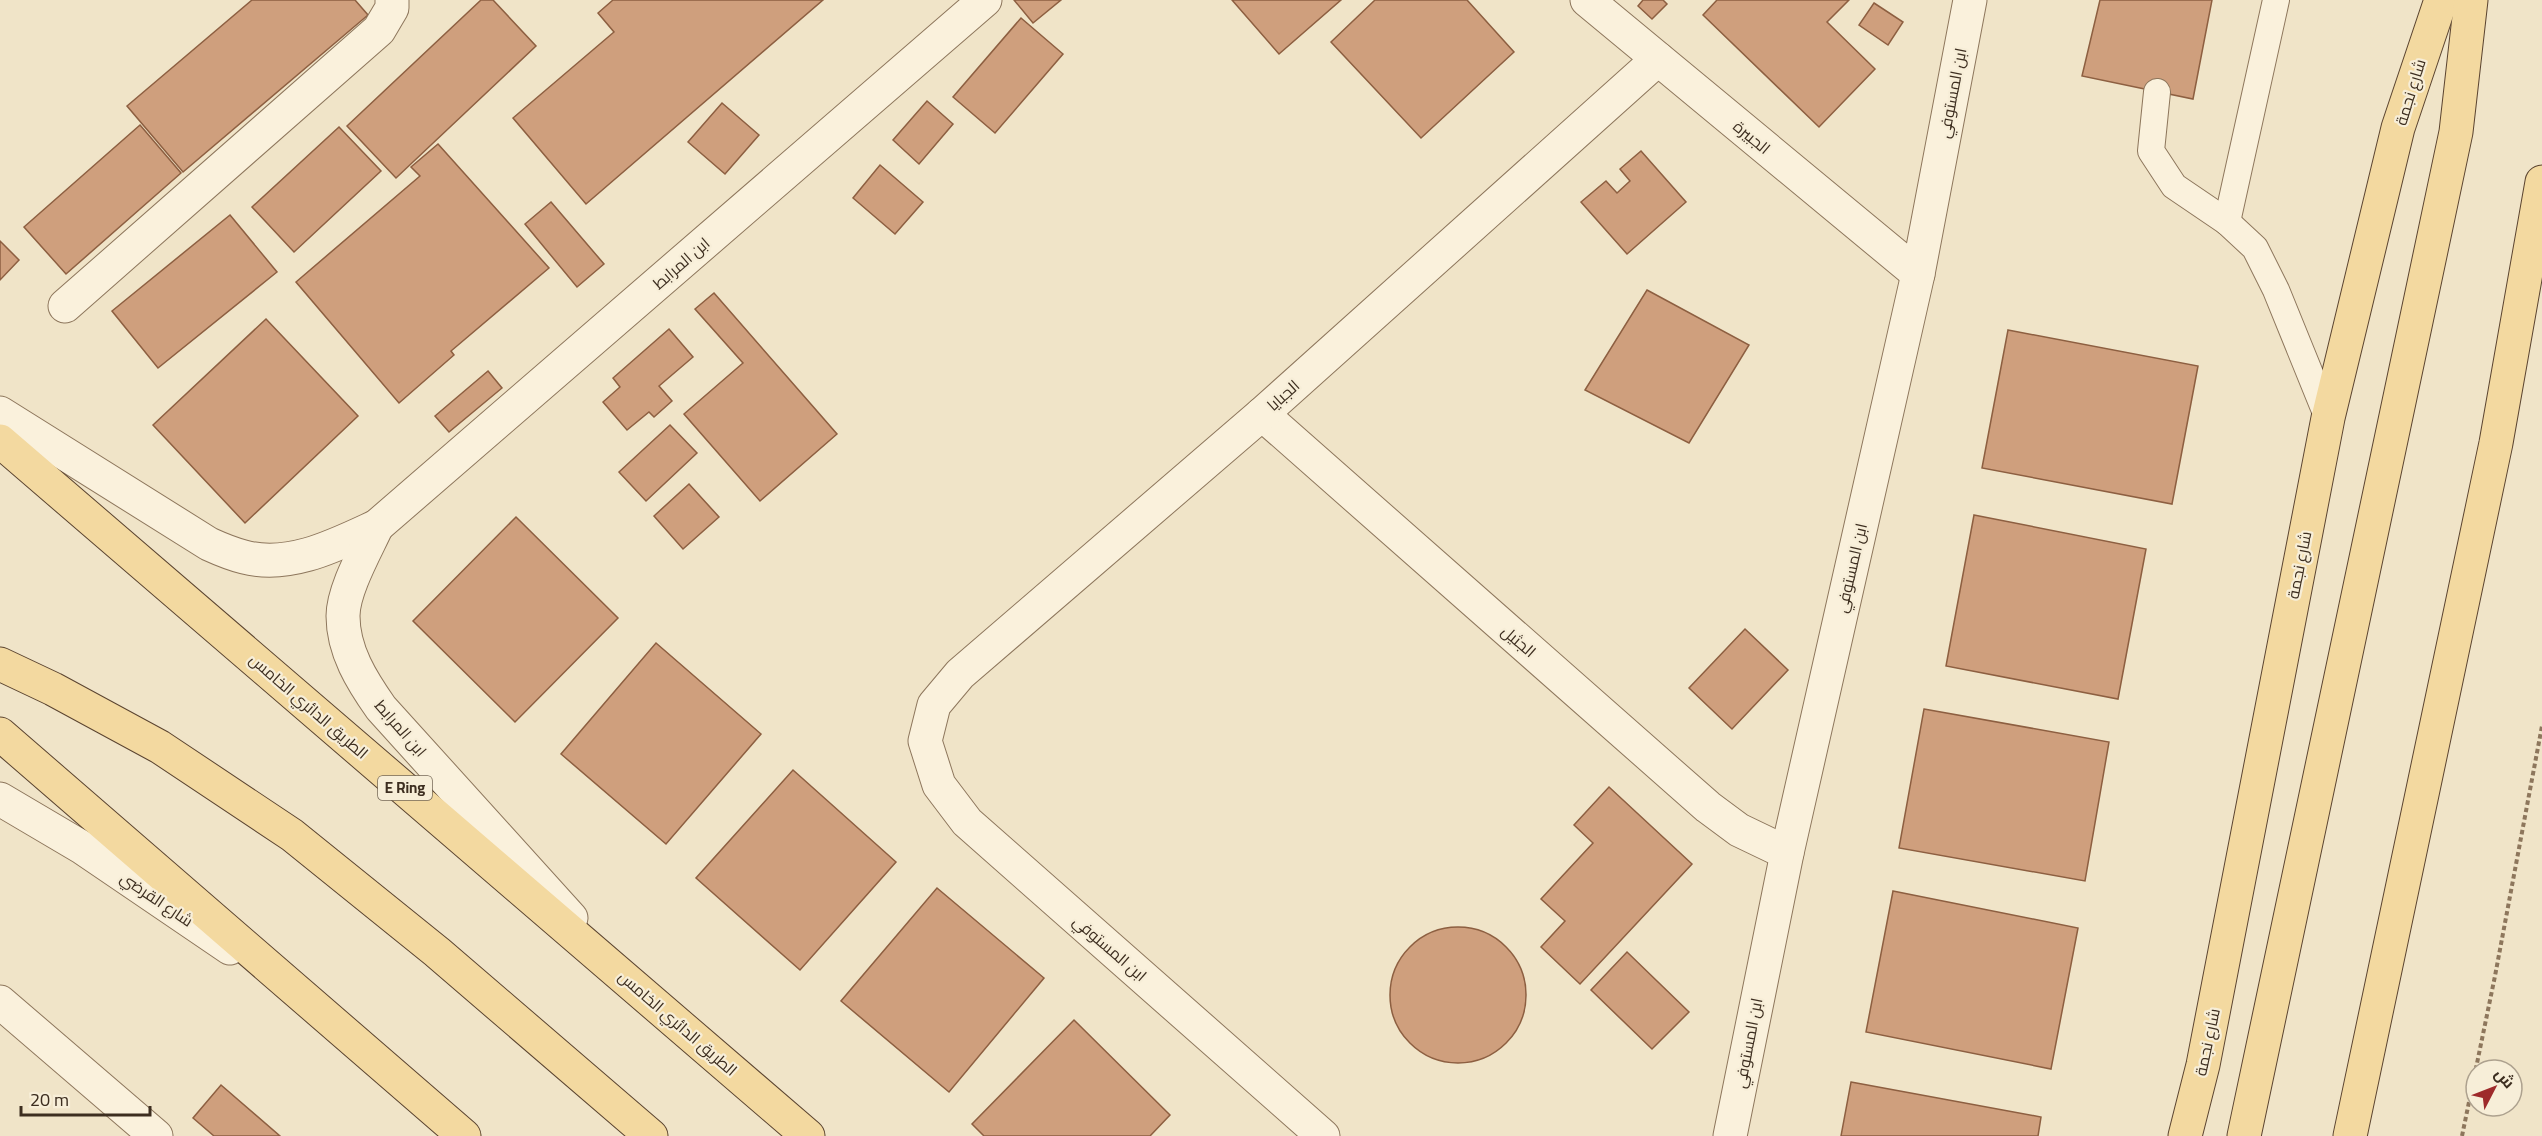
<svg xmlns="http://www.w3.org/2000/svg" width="2542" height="1136" font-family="Georgia,Cairo,serif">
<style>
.building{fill:#cf9f7d;stroke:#8d5f41;stroke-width:1.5}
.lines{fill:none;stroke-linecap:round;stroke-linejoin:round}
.lane-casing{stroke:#8d765c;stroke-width:28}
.street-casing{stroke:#8d765c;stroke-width:35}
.primary-casing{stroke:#5b4430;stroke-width:35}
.path{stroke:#8d765c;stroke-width:4;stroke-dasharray:4.5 3;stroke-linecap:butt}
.lane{stroke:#faf1dc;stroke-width:26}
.street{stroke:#faf1dc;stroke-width:33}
.primary{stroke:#f3d9a0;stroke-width:33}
.labels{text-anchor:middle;stroke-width:4.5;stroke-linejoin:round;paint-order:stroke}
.shield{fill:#f7eed8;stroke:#756857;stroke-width:1.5}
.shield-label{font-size:15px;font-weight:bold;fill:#3d2e20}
.street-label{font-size:16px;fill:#3d2e20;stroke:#f7eed8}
</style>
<rect width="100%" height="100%" fill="#f0e4c8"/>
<g class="building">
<path d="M252,0H355L368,15L183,172L127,106Z"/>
<path d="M481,0H493L536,46L396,178L347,126Z"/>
<path d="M613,0H823L586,204L513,118L614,32L598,13Z"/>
<path d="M1014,0H1061L1033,23Z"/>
<path d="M1232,0H1341L1279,54Z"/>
<path d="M1375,0H1467L1514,52L1421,138L1331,42Z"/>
<path d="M1643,0H1663L1667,4L1652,19L1638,6Z"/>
<path d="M1717,0H1849L1827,22L1875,69L1819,127L1703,15Z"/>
<path d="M2100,0H2212L2193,99L2082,76Z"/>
<path d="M1874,3L1903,22L1888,45L1859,25Z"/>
<path d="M1021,18L1063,54L995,133L953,97Z"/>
<path d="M927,101L953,124L919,164L893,140Z"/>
<path d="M722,103L759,135L725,174L688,142Z"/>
<path d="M140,125L181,173L66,274L24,227Z"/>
<path d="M339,127L381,171L294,252L252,207Z"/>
<path d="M438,144L549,268L451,351L454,355L399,403L296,282L420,176L411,167Z"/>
<path d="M1641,151L1686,202L1627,254L1581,202L1606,181L1617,193L1630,181L1620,169Z"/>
<path d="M880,165L923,202L895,234L853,198Z"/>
<path d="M551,202L604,264L577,287L525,224Z"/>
<path d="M230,215L277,272L158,368L112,311Z"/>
<path d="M0,241L19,260L0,280Z"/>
<path d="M1647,290L1749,345L1689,443L1585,390Z"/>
<path d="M714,293L837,434L760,501L684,414L743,363L695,309Z"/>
<path d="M266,319L358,416L245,523L153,425Z"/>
<path d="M669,329L693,357L659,386L672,401L654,417L649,412L627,430L603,402L620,387L613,378Z"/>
<path d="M2008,330L2198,366L2172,504L1982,468Z"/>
<path d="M488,371L502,388L449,432L435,416Z"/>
<path d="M670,425L697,453L646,501L619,472Z"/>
<path d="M689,484L719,517L683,549L654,516Z"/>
<path d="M1974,515L2146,549L2118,699L1946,666Z"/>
<path d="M516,517L618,618L515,722L413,621Z"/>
<path d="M1745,629L1788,670L1732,729L1689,688Z"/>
<path d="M656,643L761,734L666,844L561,754Z"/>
<path d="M1924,709L2109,742L2085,881L1899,848Z"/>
<path d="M793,770L896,862L800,970L696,878Z"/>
<path d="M1609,787L1692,864L1580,984L1541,947L1565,921L1541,899L1593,843L1574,825Z"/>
<path d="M937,888L1044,978L949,1092L841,1001Z"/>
<path d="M1893,891L2078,928L2051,1069L1866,1032Z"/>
<circle cx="1458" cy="995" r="68"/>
<path d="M1627,952L1689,1012L1652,1049L1591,990Z"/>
<path d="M1074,1020L1170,1115L1150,1136H984L972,1124Z"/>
<path d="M1851,1082L2041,1117L2038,1136H1841Z"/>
<path d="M221,1085L280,1136H214L193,1118Z"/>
</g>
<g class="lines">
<g class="lane-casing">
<g id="lane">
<path d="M2157,92L2151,151L2174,186L2227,222L2255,248L2276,290L2328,418"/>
<path d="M2227,222L2276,0"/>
</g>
</g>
<g class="street-casing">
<g id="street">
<path d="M1587,0L1918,274"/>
<path d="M65,306L379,30L392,8V0"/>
<path d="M0,413L209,544C220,549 232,554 244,557C290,569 336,545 377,526L985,0"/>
<path d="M1262,414L1708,807L1739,830L1787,853"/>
<path d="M377,526C366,550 343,590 343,616C343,651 362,681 381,708L571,918"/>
<path d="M0,799L83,848L230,948"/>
<path d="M0,1002L156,1136"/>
<path d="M1323,1136L967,822L939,785L925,741L934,705L960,674L1262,414L1658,59"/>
<path d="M1730,1136L1787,853L1918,274L1970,0"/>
</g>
</g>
<g class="primary-casing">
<g id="primary">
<path d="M0,441L808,1136"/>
<path d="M0,664L53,689L160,747L292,835L437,952L651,1136"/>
<path d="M0,734L464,1136"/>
<path d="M2185,1136L2203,1065L2328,418L2398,128L2441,0"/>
<path d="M2244,1136L2456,132L2471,0"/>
<path d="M2350,1136L2496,443L2542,182"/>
</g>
</g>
<path class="path" d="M2462,1136L2495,976L2542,726"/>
<use href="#lane" class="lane"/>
<use href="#street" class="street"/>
<use href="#primary" class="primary"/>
</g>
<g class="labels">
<rect class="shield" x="378" y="776" width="54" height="24" rx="4.5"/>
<g class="shield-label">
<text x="405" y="793">E Ring</text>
</g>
<g class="street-label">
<text transform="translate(2410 92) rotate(-73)" y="6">شارع نجمة</text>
<text transform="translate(1952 93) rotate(-79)" y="6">ابن المستوفي</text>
<text transform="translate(1752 137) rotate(40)" y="6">الجبيرة</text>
<text transform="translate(681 263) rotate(-41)" y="6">ابن المرابط</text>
<text transform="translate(1283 395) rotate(-42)" y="6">الجبايا</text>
<text transform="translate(2299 565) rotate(-79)" y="6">شارع نجمة</text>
<text transform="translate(1851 568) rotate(-77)" y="6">ابن المستوفي</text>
<text transform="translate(1519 641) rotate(41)" y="6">الجثيل</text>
<text transform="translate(309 706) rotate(41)" y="6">الطريق الدائري الخامس</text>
<text transform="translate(401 728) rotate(49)" y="6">ابن المرابط</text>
<text transform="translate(157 899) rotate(34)" y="6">شارع القرضي</text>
<text transform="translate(1110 948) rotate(41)" y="6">ابن المستوفي</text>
<text transform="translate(678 1023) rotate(41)" y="6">الطريق الدائري الخامس</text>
<text transform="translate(2207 1042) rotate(-78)" y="6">شارع نجمة</text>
<text transform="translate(1748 1043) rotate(-79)" y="6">ابن المستوفي</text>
</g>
</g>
<g transform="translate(2494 1088) rotate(48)"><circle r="28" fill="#f7eed8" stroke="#ada18e" stroke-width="1.5"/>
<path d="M0-4.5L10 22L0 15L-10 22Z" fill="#9e2a2b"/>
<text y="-9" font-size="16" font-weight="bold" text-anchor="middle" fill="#3d2e20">ش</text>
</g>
<path d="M21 1106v9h129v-9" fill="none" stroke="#3d2e20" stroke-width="3"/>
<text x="30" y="1106" font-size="18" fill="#3d2e20" stroke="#f7eed8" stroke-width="4.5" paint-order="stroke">20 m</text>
</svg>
